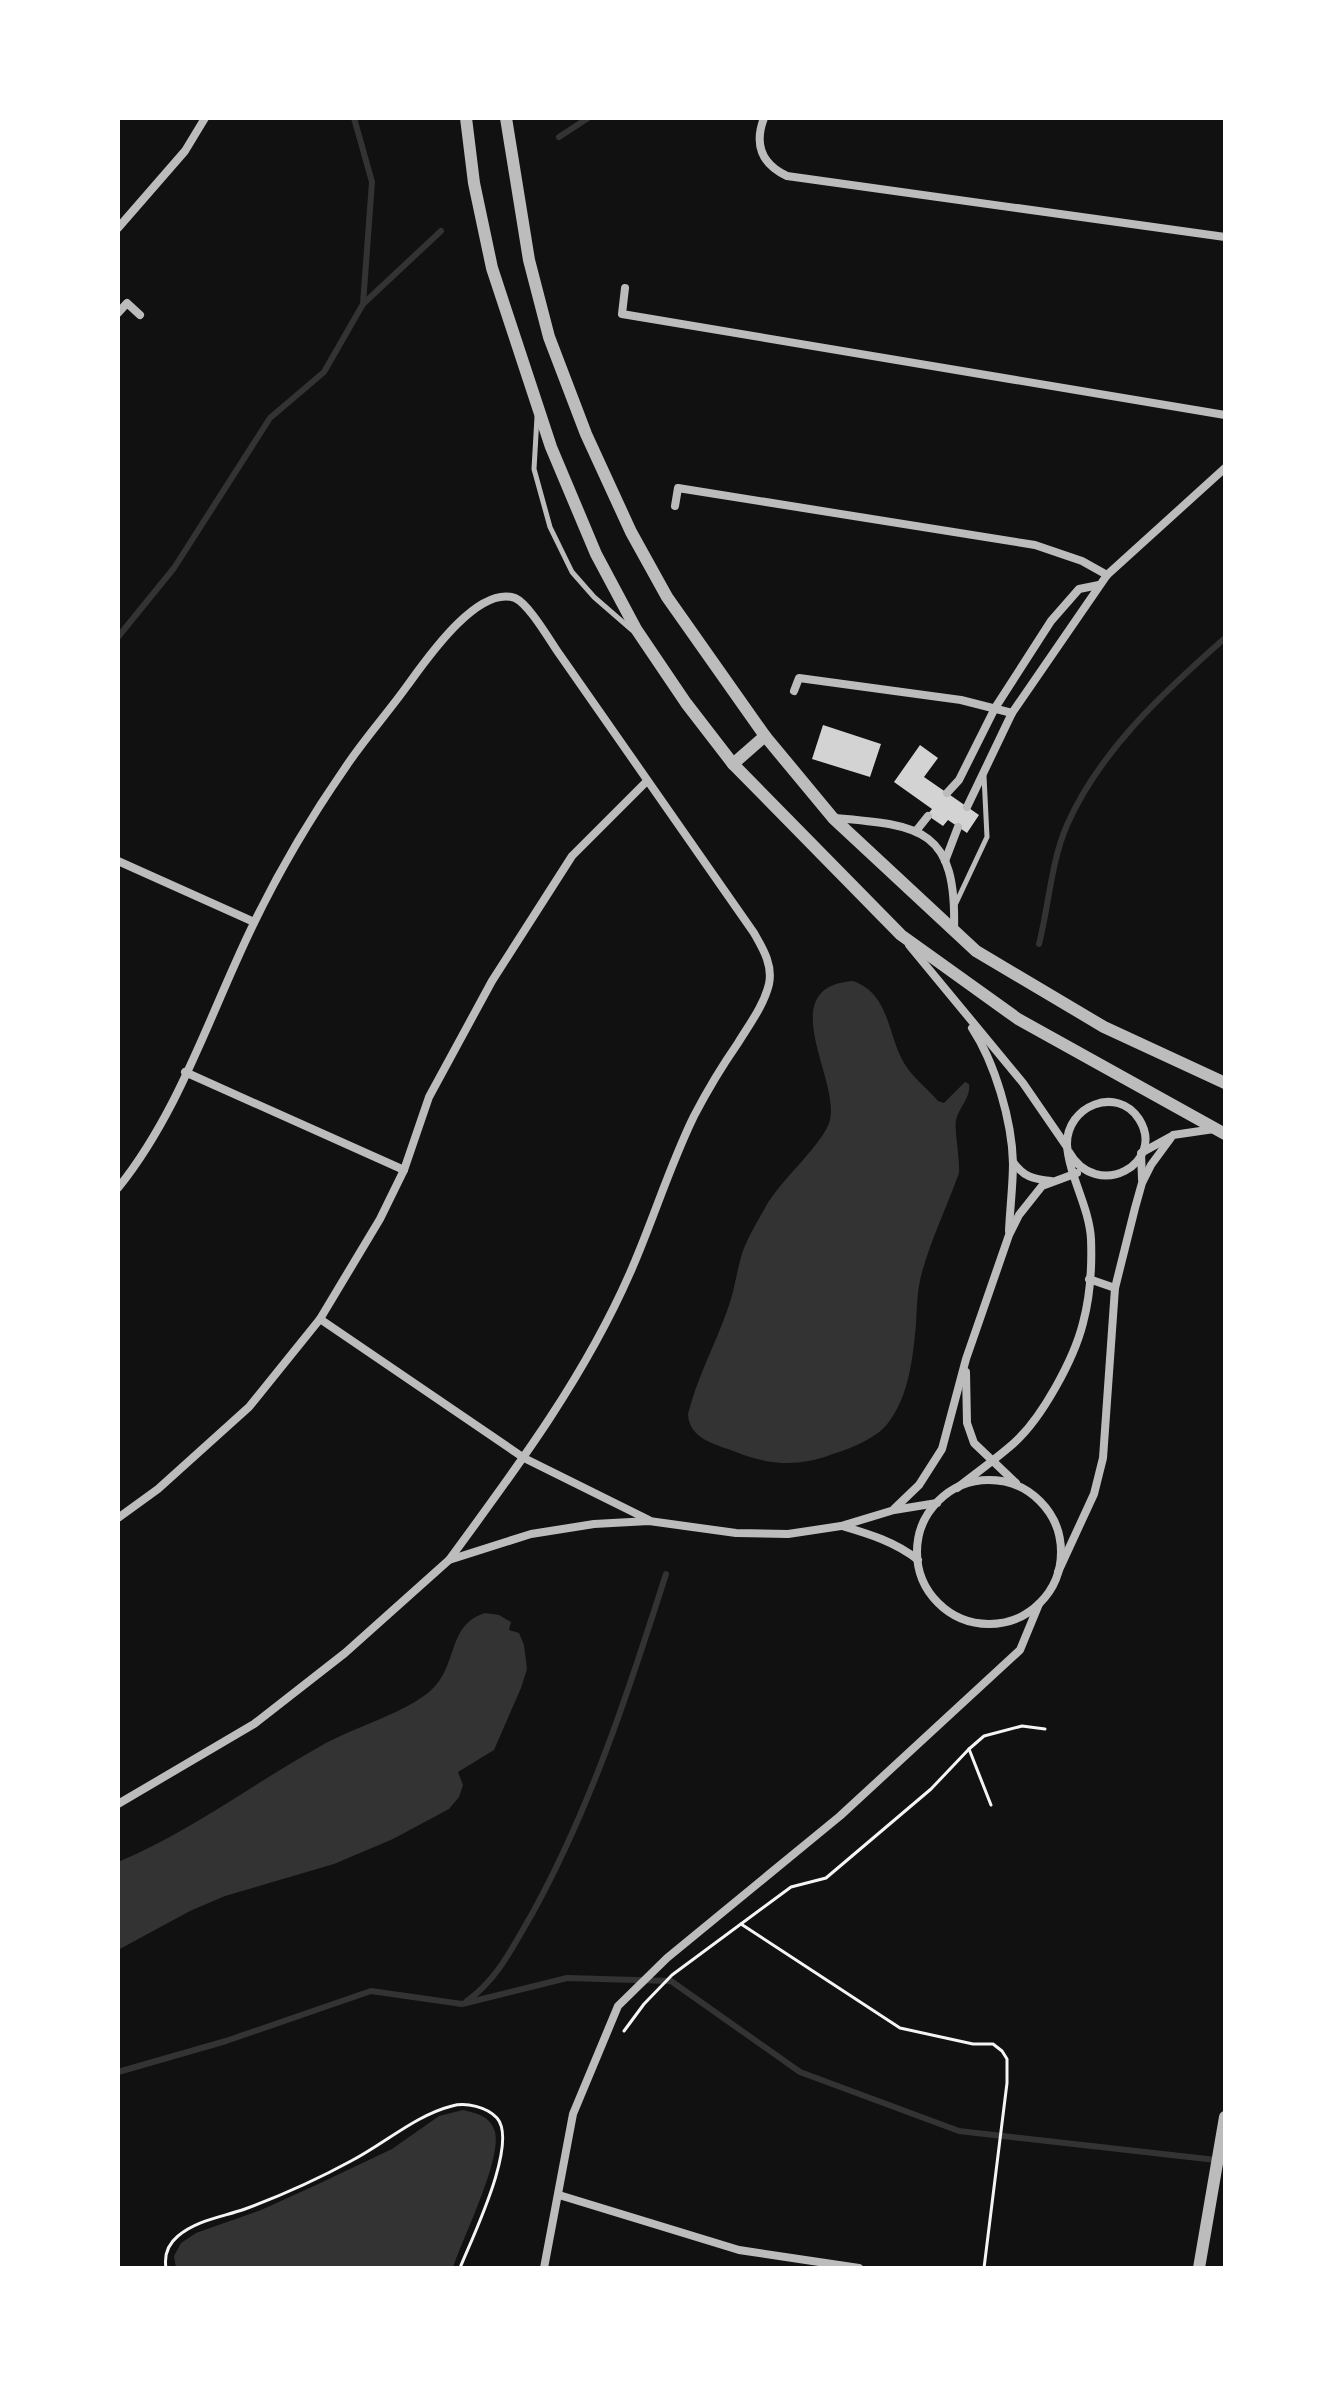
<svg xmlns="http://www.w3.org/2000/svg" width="1343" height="2386" font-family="'Sofia Sans Condensed',sans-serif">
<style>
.water{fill:#333}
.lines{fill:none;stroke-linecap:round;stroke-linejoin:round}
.stream{stroke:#333;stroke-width:6}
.building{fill:#d3d3d3}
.path{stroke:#f5f5f5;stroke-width:3}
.service{stroke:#bcbcbc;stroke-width:5}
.minor{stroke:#bcbcbc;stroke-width:8}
.tertiary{stroke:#bcbcbc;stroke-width:12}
</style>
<rect width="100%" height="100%" fill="#111"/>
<g class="water">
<path d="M853,981C890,994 887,1034 904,1063C913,1078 927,1088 938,1101L944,1103L965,1082L969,1084C971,1098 959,1107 956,1120C954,1129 960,1159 959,1173C947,1207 930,1241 921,1276C917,1292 917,1308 916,1324C913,1357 909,1396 888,1423C876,1439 849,1449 830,1455C798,1467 768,1465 736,1452C715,1444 689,1439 688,1414C697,1378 715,1345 727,1311C734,1293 736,1275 741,1257C746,1240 756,1224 765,1208C779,1181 824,1144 830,1120C840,1079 772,987 853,981Z"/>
<path d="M485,1613L499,1615L511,1622L509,1630L519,1633L524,1645L527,1669L521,1688L494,1750L458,1772L463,1785L459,1797L449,1809L393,1839L334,1864L225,1896L190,1911L118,1950V1862C190,1832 251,1785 319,1747C353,1727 396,1717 428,1693C460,1667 445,1626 485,1613Z"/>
<path d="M463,2110C476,2113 489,2116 494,2129C505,2154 462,2239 453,2268H176L174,2256L181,2243L196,2233L261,2210L314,2186L392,2149L439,2116Z"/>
</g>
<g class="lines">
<g class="stream">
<path d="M354,118L372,182L363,304"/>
<path d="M559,137L588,118"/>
<path d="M118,637L174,568L270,418L324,372L363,304L441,231"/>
<path d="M1039,944C1049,905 1051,862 1067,825C1100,750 1165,691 1225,638"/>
<path d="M467,2001C498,1979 513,1946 532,1914C591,1807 629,1690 666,1574"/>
<path d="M118,2072L226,2041L371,1991L462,2004L567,1978L671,1981L800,2072L959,2131L1225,2161"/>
</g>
</g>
<g class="building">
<path d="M823,725L881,744L870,777L812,759Z"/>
<path d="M920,745L938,758L924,777L979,815L967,833L948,820L943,826L927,815L932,809L894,782Z"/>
</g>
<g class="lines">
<g class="path">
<path d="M969,1749L991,1805"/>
<path d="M741,1924L900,2028L973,2044H993L1002,2051L1007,2059V2083L984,2268"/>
<path d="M624,2031L644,2004L672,1975L791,1887L826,1878L931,1789L969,1749L984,1736L1022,1726L1045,1729"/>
<path d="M166,2268C164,2255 167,2245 178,2236C197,2220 222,2217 245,2209C280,2196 318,2179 351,2161C384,2144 416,2115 452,2106C466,2102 487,2107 497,2118C519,2143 471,2240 460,2268"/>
</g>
<g class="service">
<path d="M537,417L534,469L550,527L572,572L594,597L632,630"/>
<path d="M956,903L987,837L984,776"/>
</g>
<g class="minor">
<path d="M764,118C754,144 761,164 787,176L1225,237"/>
<path d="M118,228L185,151L205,118"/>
<path d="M625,288L622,314L1225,415"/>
<path d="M118,313L127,303L140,315"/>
<path d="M675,506L678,488L1035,545L1082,561L1107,575"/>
<path d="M794,691L799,678L961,700L1012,713"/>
<path d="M947,793L959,780L995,708L1051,621L1079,589L1099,585"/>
<path d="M967,807L1012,713L1107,575L1225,468"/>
<path d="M834,818C922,825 957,829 954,931"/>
<path d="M916,831L928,816"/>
<path d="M118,861L254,922"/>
<path d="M945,861L958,827"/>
<path d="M909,945L1023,1083L1067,1147"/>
<path d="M972,1028C995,1063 1012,1121 1013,1163C1013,1185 1010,1208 1009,1231"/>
<path d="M185,1072L404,1170"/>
<path d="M1013,1162C1024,1177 1033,1179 1051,1181"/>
<path d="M1142,1179L1141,1153L1170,1137"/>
<path d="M118,1188C180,1111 210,1013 253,925C279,871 311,817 345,768C364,739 387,714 407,686C426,660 477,585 515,598C529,604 550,641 560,655C625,747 689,840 754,933C763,949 773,965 769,984C764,1005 749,1025 738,1043C722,1066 707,1091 694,1116C669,1167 653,1221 630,1273C584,1378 516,1469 449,1560"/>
<path d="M1089,1279L1115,1288"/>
<path d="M320,1319L524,1458L649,1520"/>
<path d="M966,1372L967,1423L974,1443L1016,1483"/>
<circle cx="989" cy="1552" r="72"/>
<path d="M957,1488C976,1473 996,1459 1014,1443C1042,1418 1074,1359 1083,1323C1090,1297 1092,1265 1091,1239C1089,1206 1069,1176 1067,1145C1066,1106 1117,1085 1139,1119C1167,1163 1097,1202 1069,1152"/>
<path d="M894,1509L919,1485L942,1449L966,1359L1009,1235L1019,1215L1042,1186L1077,1173"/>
<path d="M118,1518L158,1489L249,1407L320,1319L380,1219L404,1170L429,1097L492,981L572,856L647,781"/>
<path d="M842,1526C869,1534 896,1542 918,1560"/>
<path d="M1058,1572L1094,1494L1103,1458L1115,1288L1135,1208L1142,1183L1151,1165L1173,1135L1214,1129"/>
<path d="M118,1804L254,1724L345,1653L449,1560L531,1534L594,1524L649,1521L736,1533L788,1534L841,1526L894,1510L937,1503"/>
<path d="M559,2195L739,2250L859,2268"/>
<path d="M544,2268L573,2114L618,2006L667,1958L840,1816L1020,1650L1039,1604"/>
</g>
<g class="tertiary">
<path d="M466,118L474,183L492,268L551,447L596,554L636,629L686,703L733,764L901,935L1018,1019L1225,1134"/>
<path d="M506,118L529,260L549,337L586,434L631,532L667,597L765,736L833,818L976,951L1104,1027L1225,1083"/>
<path d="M733,764L765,736"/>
<path d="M1199,2268L1225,2117"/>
</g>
</g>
<rect width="1343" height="2386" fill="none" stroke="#ffffff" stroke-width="240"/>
</svg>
